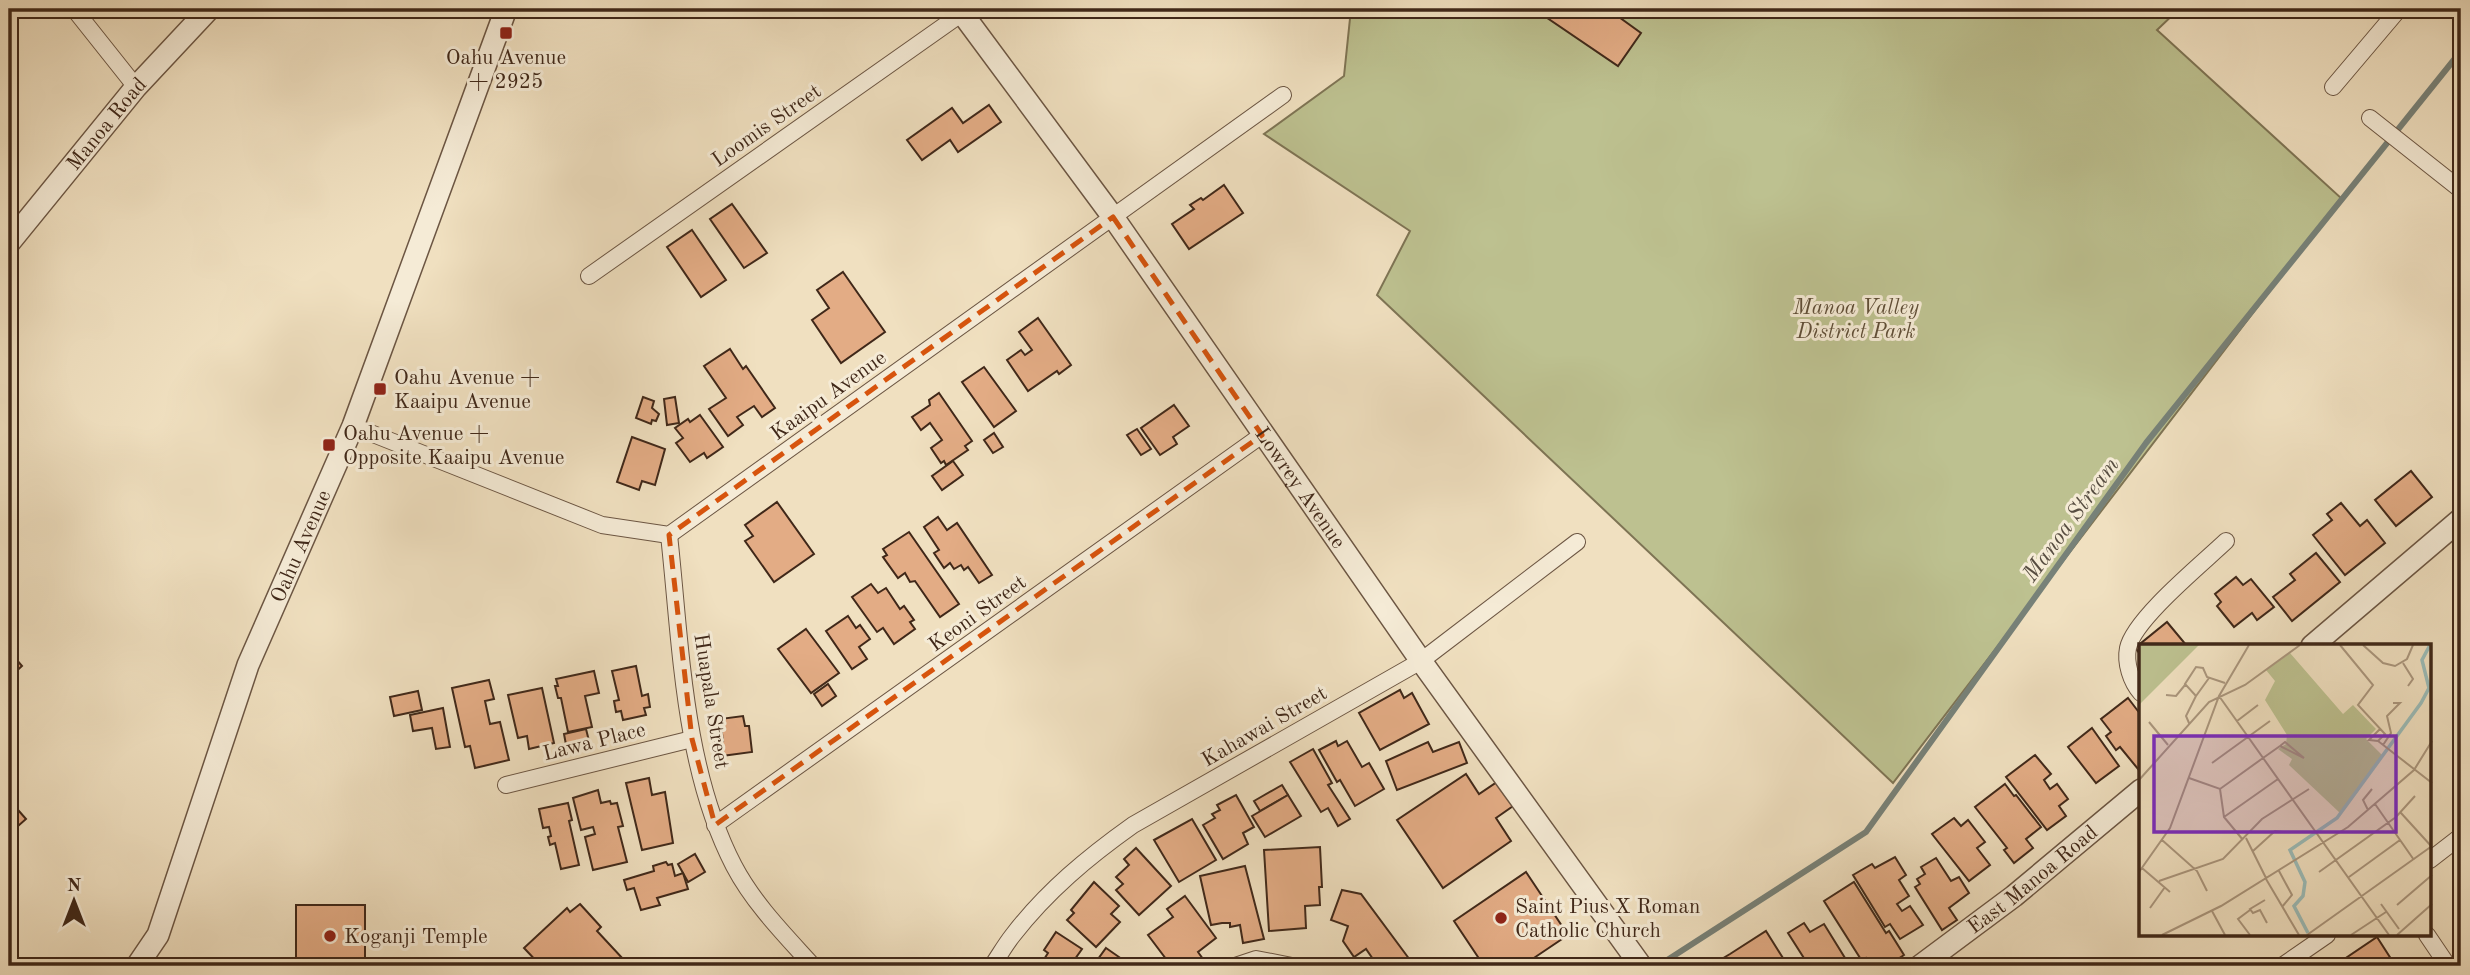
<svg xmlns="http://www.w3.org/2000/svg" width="2470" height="975" font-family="'Old Standard TT',serif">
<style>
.green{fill:#bdc190;stroke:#7e7454;stroke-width:2}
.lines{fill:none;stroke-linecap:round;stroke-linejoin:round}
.stream{stroke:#778178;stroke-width:6}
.building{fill:#e3ac85;stroke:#402819;stroke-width:2}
.minor-casing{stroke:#6c5643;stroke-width:18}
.tertiary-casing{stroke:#6c5643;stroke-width:24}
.minor{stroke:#f5ebd6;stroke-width:16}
.tertiary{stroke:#f5ebd6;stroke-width:21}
.marked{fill:none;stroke:#d7540d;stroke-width:5;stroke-dasharray:14 9;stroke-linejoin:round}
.poi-dot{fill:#8f2418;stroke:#f5ebd6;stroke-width:2.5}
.labels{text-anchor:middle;stroke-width:6;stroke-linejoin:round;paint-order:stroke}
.poi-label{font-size:21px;fill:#402819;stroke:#f5ebd6;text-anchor:start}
.street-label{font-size:21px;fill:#402819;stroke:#f5ebd6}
.park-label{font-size:21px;font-style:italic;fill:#5f4e37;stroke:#f5ebd6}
.water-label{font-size:23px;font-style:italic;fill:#574d41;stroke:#f5ebd6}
.inset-river{fill:none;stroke:#9bbcb8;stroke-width:3.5}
.inset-road{fill:none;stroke:#aa967d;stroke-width:2}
.view{fill:#7b2cbf;fill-opacity:0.15;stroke:#7b2cbf;stroke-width:3.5}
.inset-edge{fill:none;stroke:#402819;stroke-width:3.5}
</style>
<rect width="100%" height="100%" fill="#f0e0c0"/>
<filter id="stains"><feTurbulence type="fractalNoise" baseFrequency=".00286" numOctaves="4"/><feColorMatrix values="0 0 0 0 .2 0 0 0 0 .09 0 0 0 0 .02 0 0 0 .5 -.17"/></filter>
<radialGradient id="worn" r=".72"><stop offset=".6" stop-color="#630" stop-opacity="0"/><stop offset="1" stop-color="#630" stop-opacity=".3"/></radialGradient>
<path class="green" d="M1351,9H2179L2157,30L2341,198L1893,783L1377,295L1410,231L1264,134L1344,76Z"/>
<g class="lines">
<path class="stream" d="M1658,966L1866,832L2146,443L2457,56L2461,39"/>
</g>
<g class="building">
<path d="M1534,9H1614L1612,12L1641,33L1618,66Z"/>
<path d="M989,105L1001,122L958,152L950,140L922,160L907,140L952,108L963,123Z"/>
<path d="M1224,185L1243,213L1189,249L1172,224L1194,209L1190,205L1201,198L1203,200Z"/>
<path d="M732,204L767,253L744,268L710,219Z"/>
<path d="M692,230L726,280L701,297L667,247Z"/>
<path d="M843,272L885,332L841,363L812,320L829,308L817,290Z"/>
<path d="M1038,318L1071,365L1059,374L1057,371L1028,391L1007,360L1021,350L1025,355L1032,350L1019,332Z"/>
<path d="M730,349L743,369L746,366L775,408L762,417L754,406L737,417L743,425L728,436L709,409L726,398L704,366Z"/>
<path d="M984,367L1016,411L994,427L962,382Z"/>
<path d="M939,393L972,441L965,446L968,450L946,465L944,461L941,463L931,448L942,440L930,423L921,430L912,417L930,405L929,400Z"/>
<path d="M643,397L654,401L652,408L659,414L656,421L652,420L651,424L636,418Z"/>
<path d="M675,397L679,423L667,425L664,399Z"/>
<path d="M1174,405L1189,426L1173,437L1177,444L1160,455L1141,428Z"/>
<path d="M700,415L723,447L707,458L704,453L690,462L676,443L683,438L675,428L688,419L690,422Z"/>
<path d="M1137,429L1151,449L1141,455L1127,435Z"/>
<path d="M994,433L1003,447L993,453L984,440Z"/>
<path d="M632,437L665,449L655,485L642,481L639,490L617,482Z"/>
<path d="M953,461L963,475L942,490L932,476Z"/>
<path d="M2411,471L2432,497L2396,526L2375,500Z"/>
<path d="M777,502L814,554L774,582L745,541L753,536L745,525Z"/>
<path d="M2341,503L2360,526L2367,520L2385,543L2345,575L2313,535L2332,520L2327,514Z"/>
<path d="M938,517L947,530L957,523L992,575L979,583L968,567L964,570L961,565L954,569L950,563L944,568L934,553L939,550L924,527Z"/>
<path d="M909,532L959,604L940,617L915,581L910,582L905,573L898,578L883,557L887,555L883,549Z"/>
<path d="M2316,553L2340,582L2292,621L2273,597L2295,580L2290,574Z"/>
<path d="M2236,577L2243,585L2251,579L2274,607L2257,620L2252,613L2234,627L2217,606L2221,602L2215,594Z"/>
<path d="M871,584L878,593L886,588L900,609L904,606L914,620L910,622L915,629L894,644L883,628L877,632L852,597Z"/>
<path d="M848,616L856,628L860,625L870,639L859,647L867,659L852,669L826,631Z"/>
<path d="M2167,622L2187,646H2141V655L2135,648Z"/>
<path d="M806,629L839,673L811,693L778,649Z"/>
<path d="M9,651L22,666L9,678Z"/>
<path d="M636,666L642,696L648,694L650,707L644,708L646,715L623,720L621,711L616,712L614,701L619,700L612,671Z"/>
<path d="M594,671L599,693L585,696L592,727L568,732L561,698H558L555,686H558L556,679Z"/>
<path d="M489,680L494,699L485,701L490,724L500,722L509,760L475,768L470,746L465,747L452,688Z"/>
<path d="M828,684L836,696L822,706L814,694Z"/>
<path d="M542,688L554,743L529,749L527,736L518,738L508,695Z"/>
<path d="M1400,690L1404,698L1412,693L1429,724L1380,750L1359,713Z"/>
<path d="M418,691L422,710L394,716L390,697Z"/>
<path d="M2128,698L2141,715V766L2138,769L2120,747L2116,750L2106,736L2111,732L2101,719Z"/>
<path d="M443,708L450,747L436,749L432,728L413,731L410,715Z"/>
<path d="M743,716L745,726H749L752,752L714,757L713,742L723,741L720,719Z"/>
<path d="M2092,728L2119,766L2096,783L2068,747Z"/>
<path d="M586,729L590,745L567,750L564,734Z"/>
<path d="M1336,741L1338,746L1347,741L1362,767L1369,763L1384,789L1355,806L1340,780L1337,782L1319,750Z"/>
<path d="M1428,742L1433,752L1459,742L1467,763L1397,790L1386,761Z"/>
<path d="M1313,749L1332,783L1328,785L1350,819L1338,826L1328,808L1321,812L1290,762Z"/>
<path d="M2035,755L2051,774L2044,780L2050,789L2057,784L2068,799L2059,806L2066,816L2047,830L2006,777Z"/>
<path d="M1466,774L1479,794L1500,780L1516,804L1496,818L1511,841L1443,888L1397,820Z"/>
<path d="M649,778L652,795L665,792L673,843L642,850L626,783Z"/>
<path d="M2005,784L2014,796L2016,795L2041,827L2026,839L2033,848L2014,863L2004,850L2007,848L1975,807Z"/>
<path d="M1282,785L1288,795L1260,811L1254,801Z"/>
<path d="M598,790L601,803L610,801L611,804L617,803L623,826L618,827L627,862L593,870L585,837L595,834L593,827L581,830L573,798Z"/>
<path d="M1236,795L1254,827L1243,833L1248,844L1223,859L1203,825L1215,818L1212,814L1220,810L1217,805Z"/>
<path d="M1288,795L1301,816L1265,837L1252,816Z"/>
<path d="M11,802L26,819L9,834V804Z"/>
<path d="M568,803L572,820L569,821L579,865L561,869L555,843L550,845L548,837L551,836L549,827L543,828L539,809Z"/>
<path d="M1954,818L1961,826L1968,820L1985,842L1977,848L1990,865L1969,881L1932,834Z"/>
<path d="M1192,819L1216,860L1179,882L1154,840Z"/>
<path d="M1320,847L1322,887H1319L1320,905L1305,906L1306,928L1269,931L1264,850Z"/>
<path d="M1136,848L1171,886L1139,915L1116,890L1123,884L1116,877L1129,865L1124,859Z"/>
<path d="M695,854L705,872L688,882L678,864Z"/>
<path d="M1895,857L1906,875L1899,880L1909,896L1897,904L1902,911L1910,906L1923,925L1900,939L1890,924L1885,927L1853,875L1872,864L1875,868Z"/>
<path d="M1936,858L1951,881L1959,877L1969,893L1949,908L1957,920L1942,930L1915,887L1920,884L1917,879L1925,874L1921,867Z"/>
<path d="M666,862L668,865L672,864L675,876L683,873L688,889L657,898L660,905L641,910L634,888L627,890L624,880L654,871L653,866Z"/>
<path d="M1245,866L1264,939L1243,943L1240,925L1230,927V923H1222L1211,925L1200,876Z"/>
<path d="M1526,872L1568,935L1522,966H1484L1454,921Z"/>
<path d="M1094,882L1119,906L1111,914L1120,922L1096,947L1067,920L1074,913L1071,910Z"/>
<path d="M1854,882L1886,933L1889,931L1904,955L1887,966H1871L1866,958L1862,961L1824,901Z"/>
<path d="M1342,890L1361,894L1410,960L1402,966H1382L1377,960L1375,962L1366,949L1354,957L1343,941L1348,926L1331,920Z"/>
<path d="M1185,896L1216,938L1198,952L1203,959L1193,966H1164L1161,962L1166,959L1148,935L1173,917L1167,909Z"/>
<path d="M580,904L601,927L597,931L624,960L618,966H541L524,948L567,908L570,912Z"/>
<rect x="296" y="905" width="69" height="61"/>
<path d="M1804,923L1810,932L1824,924L1845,958L1832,966H1809L1788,933Z"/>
<path d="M1766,931L1788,966H1710L1730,954Z"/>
<path d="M1056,932L1082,949L1070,966H1044L1041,964L1048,953L1044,950Z"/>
<path d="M2377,937L2393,962L2387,966H2334Z"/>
<path d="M1106,948L1129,964L1132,960L1140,966H1093Z"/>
</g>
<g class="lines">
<g class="minor-casing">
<g id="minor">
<path d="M74,9L136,87"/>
<path d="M2333,87L2399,9"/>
<path d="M2370,118L2461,190"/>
<path d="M589,276L968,9"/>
<path d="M353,426L602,525L669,535L1283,95"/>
<path d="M669,535C681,644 683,768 734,866C754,904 785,935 813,966"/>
<path d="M2141,693C2131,682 2125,663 2128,648C2134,619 2203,563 2226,541"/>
<path d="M506,785L692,739"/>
<path d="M715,825L1262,435"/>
<path d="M2430,860L2461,836"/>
<path d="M2427,935L2448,966"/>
<path d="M992,966C999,956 1005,945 1013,935C1047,891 1088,857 1133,825L1421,661L1577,542"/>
<path d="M1235,966L1256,959L1292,966"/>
<path d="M2282,966L2327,935"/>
</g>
</g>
<g class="tertiary-casing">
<g id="tertiary">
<path id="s1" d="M959,9L1113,217L1421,661L1641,966"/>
<path id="s2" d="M9,243L136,87L209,9"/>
<path d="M2312,646L2461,519"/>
<path id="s3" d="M137,966L158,935L248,665L353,426L506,9"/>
<path id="s4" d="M1920,966L2014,896L2141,790"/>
</g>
</g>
<use href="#minor" class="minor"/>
<use href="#tertiary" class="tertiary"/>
</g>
<path class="marked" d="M1113,217L1262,435L715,825L692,739L669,535Z"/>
<g class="poi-dot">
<rect x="499" y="26" width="14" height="14" rx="3.5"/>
<rect x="373" y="382" width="14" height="14" rx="3.5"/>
<rect x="322" y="438" width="14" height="14" rx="3.5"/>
<circle cx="1501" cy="918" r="7"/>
<circle cx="330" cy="936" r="7"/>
</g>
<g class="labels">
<g class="poi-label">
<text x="506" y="64" text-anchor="middle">Oahu Avenue<tspan x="506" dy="24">+ 2925</tspan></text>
<text x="394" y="384">Oahu Avenue +<tspan x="394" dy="24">Kaaipu Avenue</tspan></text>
<text x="343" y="440">Oahu Avenue +<tspan x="343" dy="24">Opposite Kaaipu Avenue</tspan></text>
<text x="1515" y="913">Saint Pius X Roman<tspan x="1515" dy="24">Catholic Church</tspan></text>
<text x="344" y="943">Koganji Temple</text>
</g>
<g class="street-label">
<text dy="7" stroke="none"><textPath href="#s2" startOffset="154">Manoa Road</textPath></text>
<text transform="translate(766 125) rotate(-35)" y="7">Loomis Street</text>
<text transform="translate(828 395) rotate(-36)" y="7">Kaaipu Avenue</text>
<text dy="7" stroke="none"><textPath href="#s1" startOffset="588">Lowrey Avenue</textPath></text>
<text dy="7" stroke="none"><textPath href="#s3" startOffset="452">Oahu Avenue</textPath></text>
<text transform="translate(977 613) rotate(-36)" y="7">Keoni Street</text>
<text transform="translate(712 701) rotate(81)" y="7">Huapala Street</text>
<text transform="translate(1264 726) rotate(-30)" y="7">Kahawai Street</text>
<text transform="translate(594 741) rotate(-14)" y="7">Lawa Place</text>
<text dy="7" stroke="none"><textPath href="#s4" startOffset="142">East Manoa Road</textPath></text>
</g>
<g class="park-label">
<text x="1856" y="314">Manoa Valley<tspan x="1856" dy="24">District Park</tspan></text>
</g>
<g class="water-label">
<text transform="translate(2070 519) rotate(-54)" y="8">Manoa Stream</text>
</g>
</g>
<g transform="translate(2139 644)">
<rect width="292" height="292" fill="#f0e0c0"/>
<path d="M0,1H60L0,61ZM151,9L204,70L214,61L237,85L227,95L244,112L201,169L150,121L153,115L139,105L147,100L148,91L126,56L136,37L127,26Z" fill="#bdc190"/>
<path class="inset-river" d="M169,289L155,262L164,252L166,238L151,206L198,174L282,59L290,44L283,16L291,1"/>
<path class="inset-road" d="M201,1L234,41L219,61L246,90L239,97L293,139M224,1L244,19L256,22L268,15L274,1M264,19L274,35L269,42M27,51L37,52L46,41M57,52L70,34M80,52L250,291M98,77L119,61M10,78L29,101M50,79L47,72L57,52L46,40L57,23L64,24L68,33L86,39M239,97L230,96L241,85M244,101L252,89L248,72L261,59H254M73,119L131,77M50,134L81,145L124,114L141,102L146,98L165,114L141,102M0,136L70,58L106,41L161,1M81,145L85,173L104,196M236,160L275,216M229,166L224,156L233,145M262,169L293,203M85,173L139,135M107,194L127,234M23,196L58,227L68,247M114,207L136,187L144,188M3,224L31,248M140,227L153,251L143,263M0,228L31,184L80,52L110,1M180,228L257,173L276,152M210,233L261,196M127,235L160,291M20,237L84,215L123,175L170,145M126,256L111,265L114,269L121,266L128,279M242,260L260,285M258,261L293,231M11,264L26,243M73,267L86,291M23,291L82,262L209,183L275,126L293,97M111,291L99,275L111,266M168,291L293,202M212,291L247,268M258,291L293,260"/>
<path class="view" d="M15,92H257V188H15Z"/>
<rect width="292" height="292" class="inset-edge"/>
</g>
<rect width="2470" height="975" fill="none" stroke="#f0e0c0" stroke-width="35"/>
<rect x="10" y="10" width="2449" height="954" fill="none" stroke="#402819" stroke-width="3.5"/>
<rect x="18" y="18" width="2435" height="940" fill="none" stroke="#402819" stroke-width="2"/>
<g transform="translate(74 901)" stroke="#f5ebd6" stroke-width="5" paint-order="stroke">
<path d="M0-5L12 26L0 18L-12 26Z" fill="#402819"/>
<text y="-10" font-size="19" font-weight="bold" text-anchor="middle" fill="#402819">N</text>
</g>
<rect width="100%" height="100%" filter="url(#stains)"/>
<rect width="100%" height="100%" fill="url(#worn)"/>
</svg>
